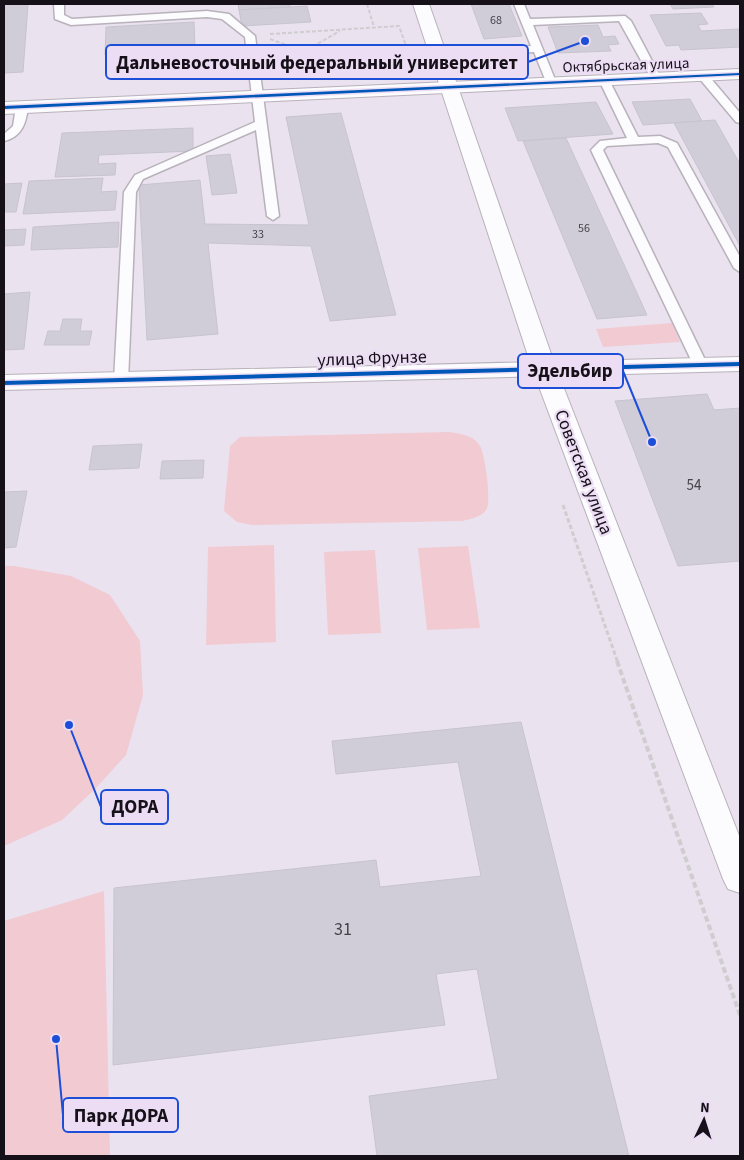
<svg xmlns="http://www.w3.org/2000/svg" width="744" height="1160" font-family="'Source Sans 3',sans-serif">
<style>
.green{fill:#f1cad2}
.building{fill:#d1cdd8;stroke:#c7c4cf}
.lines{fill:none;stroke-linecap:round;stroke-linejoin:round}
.service-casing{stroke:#b8b2bb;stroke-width:3}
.minor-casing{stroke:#b8b2bb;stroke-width:2}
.secondary-casing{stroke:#b8b2bb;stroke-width:2}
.path-far2{stroke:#cfcdd0;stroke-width:2;stroke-dasharray:4 2;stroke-linecap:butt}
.path-far1{stroke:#cfcdd0;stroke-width:3;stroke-dasharray:4.5 2.5;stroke-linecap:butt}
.path{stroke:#cfcdd0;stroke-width:4;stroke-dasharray:6 3;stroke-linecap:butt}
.service{fill:#fcfbfd;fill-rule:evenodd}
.minor{fill:#fcfbfd;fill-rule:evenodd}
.secondary{fill:#fcfbfd;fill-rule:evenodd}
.cycleway-casing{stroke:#ecddf4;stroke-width:3}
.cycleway{fill:#0057b8;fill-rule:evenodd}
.labels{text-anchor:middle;stroke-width:4.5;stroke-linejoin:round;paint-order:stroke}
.far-number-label{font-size:12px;fill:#47424b}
.far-street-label{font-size:15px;fill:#161119;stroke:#ecddf4}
.number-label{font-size:15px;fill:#47424b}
.street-label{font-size:18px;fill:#161119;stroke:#ecddf4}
.near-number-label{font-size:18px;fill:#47424b}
.leader{fill:none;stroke:#1d4ed8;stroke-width:2}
.callout-dot{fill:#1d4ed8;stroke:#ecddf4;stroke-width:2}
.callout{fill:#ecddf4;stroke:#1d4ed8;stroke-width:2}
.callout-label{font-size:19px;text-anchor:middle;font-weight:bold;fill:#161119}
</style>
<rect width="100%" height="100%" fill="#ebe2ef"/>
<g class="green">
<path d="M672,323L680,342L603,347L596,329Z"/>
<path d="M449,432C460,434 474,435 480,446C485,454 492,503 486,510C481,517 470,519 462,521L252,525L237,522L224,511L230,446L240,437Z"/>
<path d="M274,545L276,642L206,645L208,547Z"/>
<path d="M468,546L480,628L427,630L418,548Z"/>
<path d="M375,550L381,633L328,635L324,552Z"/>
<path d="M4,566H14L71,576L110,595L140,641L143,695L126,755L95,789L62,820L4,846Z"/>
<path d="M104,891L110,1156H4V921Z"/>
</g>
<g class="building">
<path d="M4,4H28L23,72L4,73Z"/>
<path d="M238,4H290V7L239,10Z"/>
<path d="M471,4H509L522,36L484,39Z"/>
<path d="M670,4H712L714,7L673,9Z"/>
<path d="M307,6L311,22L242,26L239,10Z"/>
<path d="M701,13L708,24L698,25L701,31L739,29L740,47L681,50L679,45L666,46L650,15Z"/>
<path d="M194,22L195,50L105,55L106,27Z"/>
<path d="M598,25L603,37L615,36L619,44L608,45L611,51L558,53L548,27Z"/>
<path d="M690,99L702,121L643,125L632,102Z"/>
<path d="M596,102L613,134L518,141L505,108Z"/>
<path d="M341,113L396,315L330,321L311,246L208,243L218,334L147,340L139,185L200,180L205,224L309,225L286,117Z"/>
<path d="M715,120L740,164V246L674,123Z"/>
<path d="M193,128V151L99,155L98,164L116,163L115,175L55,177L62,133Z"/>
<path d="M566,138L647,315L597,319L523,141Z"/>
<path d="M230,154L237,193L212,195L206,156Z"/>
<path d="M103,178L101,192L117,191L115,210L23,214L29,181Z"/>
<path d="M22,183L16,212H4V184Z"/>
<path d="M119,222L118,247L31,250L33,227Z"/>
<path d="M26,229L24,245L4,246V230Z"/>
<path d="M30,292L24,349L4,350V294Z"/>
<path d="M63,319H82L80,331H92L89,345H44L48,331H60Z"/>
<path d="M707,394L714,410L740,408V561L678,566L615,401Z"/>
<path d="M142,444L139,468L89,470L93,446Z"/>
<path d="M204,460L203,478L160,479L162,461Z"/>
<path d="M27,491L16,547L4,548V492Z"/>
<path d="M521,722L629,1156H377L369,1096L498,1079L477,969L436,974L445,1025L113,1065L114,888L376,860L380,887L481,876L458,762L336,774L332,741Z"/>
</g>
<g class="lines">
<g class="service-casing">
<g id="service">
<path d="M54,4H64V15L72,19L207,11L229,14L255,36L279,216L273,220L267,216L256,130L143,179L136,192L128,381L121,385L114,381L124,192L135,175L255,122L245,37L222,19L207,17L71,25L55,19Z"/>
<path d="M514,4H524L530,19L625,16L631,21L661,78L660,80H652L619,21L533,25L556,82L555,84H547L534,52L491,55L500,85L499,87H491L480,56L484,50L531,46Z"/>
<path d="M703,73L707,74L740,113V123L736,122L699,78L698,76Z"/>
<path d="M604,77L609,80L638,137L660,136L677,143L740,257V272L734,268L668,147L658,143L607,146L603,150L707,364L705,367L700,368L693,364L591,150L600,141L627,138L599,80Z"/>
<path d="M22,104L28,107C26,123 22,137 4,141V134L13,126L16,107Z"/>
</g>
</g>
<g class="minor-casing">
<g id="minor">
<path d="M740,69V79L4,114V102Z"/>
<path d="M740,357V371L4,390V375Z"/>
</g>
</g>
<g class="secondary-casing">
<path id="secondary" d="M413,4H429L556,368L740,838V893L728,889L723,879L532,368Z"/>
</g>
<g class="path-far2">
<path d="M367,4L374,27"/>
<path d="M270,34L399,26L414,68"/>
<path d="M270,39L351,69"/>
<path d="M276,67L340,31"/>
</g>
<path class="path-far1" d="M563,505L618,663"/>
<path class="path" d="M617,661L740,1015"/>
<use href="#service" class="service"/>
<use href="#minor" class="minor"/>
<use href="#secondary" class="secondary"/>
<g class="cycleway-casing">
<g id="cycleway">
<path d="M740,73V75L4,109V106Z"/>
<path d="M740,362V366L4,385V381Z"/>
</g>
</g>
<use href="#cycleway" class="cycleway"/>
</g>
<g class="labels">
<g class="far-number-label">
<text x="496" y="24">68</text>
<text x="584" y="232">56</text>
<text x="258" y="238">33</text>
</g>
<g class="far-street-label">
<text transform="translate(626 65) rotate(-2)" y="5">Октябрьская улица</text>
</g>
<g class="number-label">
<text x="694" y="490">54</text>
</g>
<g class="street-label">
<text transform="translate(372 358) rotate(-2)" y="6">улица Фрунзе</text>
<text transform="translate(584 472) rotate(69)" y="6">Советская улица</text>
</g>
<g class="near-number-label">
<text x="343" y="935">31</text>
</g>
</g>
<path class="leader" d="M585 41L528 62M652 442L623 371M69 725L101 807M56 1039L63 1115"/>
<g class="callout-dot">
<circle cx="585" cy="41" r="5"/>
<circle cx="652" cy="442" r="5"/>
<circle cx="69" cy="725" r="5"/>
<circle cx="56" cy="1039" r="5"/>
</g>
<g class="callout">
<rect x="106" y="45" width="422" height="34" rx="5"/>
<rect x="518" y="354" width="105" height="34" rx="5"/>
<rect x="101" y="790" width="67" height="34" rx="5"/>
<rect x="63" y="1098" width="115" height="34" rx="5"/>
</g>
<g class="callout-label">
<text x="317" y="69">Дальневосточный федеральный университет</text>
<text x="570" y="377">Эдельбир</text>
<text x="135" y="813">ДОРА</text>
<text x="121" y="1122">Парк ДОРА</text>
</g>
<rect width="744" height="1160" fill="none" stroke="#161119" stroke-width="10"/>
<g transform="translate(704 1120) rotate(4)" stroke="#ecddf4" stroke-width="4" paint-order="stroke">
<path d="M0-4L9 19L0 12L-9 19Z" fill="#161119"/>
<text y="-8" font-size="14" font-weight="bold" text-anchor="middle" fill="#161119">N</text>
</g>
</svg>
